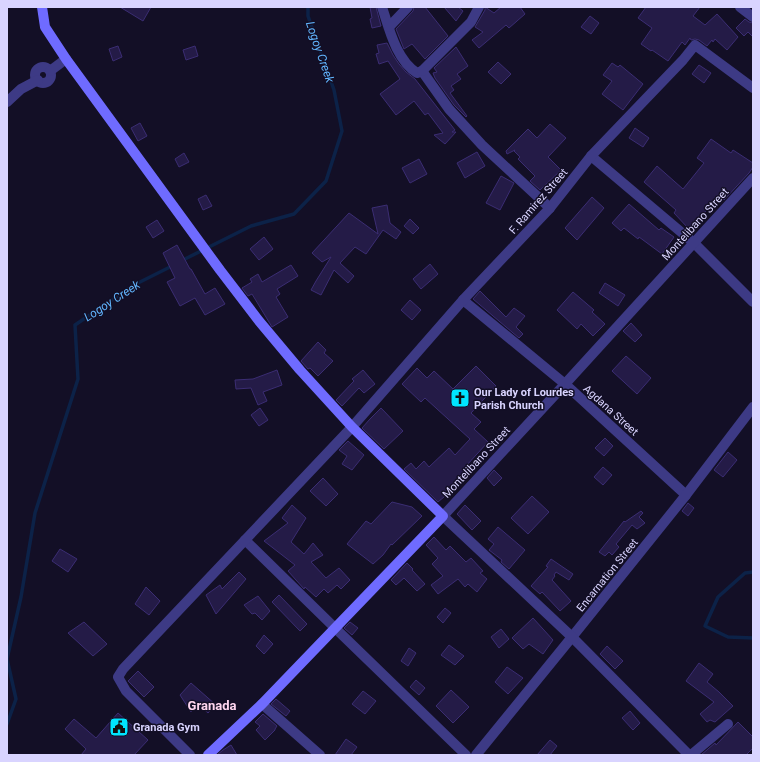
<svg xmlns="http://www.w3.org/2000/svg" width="760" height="762" font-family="Roboto,sans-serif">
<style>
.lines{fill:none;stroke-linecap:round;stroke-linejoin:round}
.stream{stroke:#0c2248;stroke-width:3.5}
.building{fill:#241b47;stroke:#3b2d73}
.street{stroke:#3d3a85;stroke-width:10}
.secondary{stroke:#6f6bff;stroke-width:10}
.labels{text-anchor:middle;stroke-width:3;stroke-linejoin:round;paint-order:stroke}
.street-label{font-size:11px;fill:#d9d4ff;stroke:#130f26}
.poi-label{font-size:11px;font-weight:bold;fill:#d9d4ff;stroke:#130f26;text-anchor:start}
.water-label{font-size:12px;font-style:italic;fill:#62b6ff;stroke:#130f26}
.quarter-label{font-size:13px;font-weight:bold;fill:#ffd6f0;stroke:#130f26}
</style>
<rect width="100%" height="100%" fill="#130f26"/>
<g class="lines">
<g class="stream">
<path d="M181,261L251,226L294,214L326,181L342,131L334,90L308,16V7"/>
<path d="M753,572L745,573L718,597L705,626L728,637L753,638"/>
<path d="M7,724L16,699L7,659L21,597L35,513L78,379L75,325L134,285L174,265"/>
</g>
</g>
<g class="building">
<path d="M120,7H151L143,21Z"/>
<path d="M370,7H376L381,26L372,28L370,19L372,18Z"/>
<path d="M414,7H425L448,36L425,59L412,44L404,49L396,29L413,11Z"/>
<path d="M444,7H458L463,11L456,21Z"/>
<path d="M485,7L494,13L501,7H520L525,14L509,28L506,25L479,48L472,40L483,32L475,27L485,10Z"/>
<path d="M646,7H700L693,16L705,25L717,14L738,37L727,50L715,39L713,42L712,40L707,46L699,40L695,39L691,40L690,38L685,45L682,42L668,61L652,50L651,51L641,44L652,28L638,18Z"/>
<path d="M590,16L599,23L591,34L581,27Z"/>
<path d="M745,19L749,22L753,23V37L748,32L744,36L736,28Z"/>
<path d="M387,43L393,55L399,64L406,72L415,79L455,130L452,132H456L445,144L434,135L443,133L428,113L425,115L414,101L396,115L380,94L400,79L388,61L379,64L376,54L379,53L377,45Z"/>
<path d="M118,46L122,57L113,61L109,49Z"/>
<path d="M195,46L198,56L186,60L183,50Z"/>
<path d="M456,47L468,66L457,74L461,79L451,86L454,90L450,93L467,116L466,117L454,105L435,78L433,73L437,72L434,68Z"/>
<path d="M498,62L511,74L501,84L488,72Z"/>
<path d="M612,63L618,67L620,65L643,84L623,110L602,94L612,81L603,75Z"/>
<path d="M699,65L711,73L704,83L692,74Z"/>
<path d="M140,123L147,136L138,141L131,128Z"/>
<path d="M550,124L566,138L548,157L561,170L540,190L530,181L535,176L518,159L520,157L514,151L515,150L507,154L506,151L528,129L537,138Z"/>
<path d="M635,128L649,138L643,147L629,138Z"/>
<path d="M711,139L731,153L733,150L753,163V167L749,173L724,200L719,195L707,209V210L688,228L674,213L676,210L644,182L657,166L683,189L704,163L697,158Z"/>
<path d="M477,152L485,166L465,178L457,163Z"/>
<path d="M184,153L189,162L179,167L175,159Z"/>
<path d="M419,159L427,174L410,183L402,168Z"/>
<path d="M501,176L514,183L500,210L486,203Z"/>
<path d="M206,195L212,206L203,210L198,199Z"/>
<path d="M592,197L604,208L577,240L565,228Z"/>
<path d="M629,204L659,230L661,228L674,237L662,254L639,237L638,239L624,228L621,231L612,223Z"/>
<path d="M387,205L390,223L401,232L396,239L383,230L366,254L355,247L340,263L354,276L348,283L334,270L321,295L311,290L316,281L331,257L322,262L312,253L349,213L378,234L372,208Z"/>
<path d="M410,219L419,228L413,234L404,226Z"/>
<path d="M157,220L164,231L153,238L146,227Z"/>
<path d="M264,237L273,249L259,260L250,249Z"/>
<path d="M177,245L190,269H191L205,294L215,288L225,304L205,315L195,298L180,306L167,282L175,278L163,253Z"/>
<path d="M430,264L438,274L421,289L413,279Z"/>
<path d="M291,265L298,276L277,289L280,294L276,297L288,317L272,327L252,294L248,296L242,288L252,282L250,279L258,274L262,282Z"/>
<path d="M605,283L625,295L618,306L599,293Z"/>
<path d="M480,291L506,317L514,308L525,316L516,327L523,334L519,338L473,299Z"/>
<path d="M573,292L594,310L592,312L605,324L593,336L581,324L577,329L557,310Z"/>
<path d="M410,300L421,310L412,320L401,310Z"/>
<path d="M631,323L642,335L635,342L623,331Z"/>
<path d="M318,342L326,350L324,353L333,361L318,376L310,368L308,369L301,361Z"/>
<path d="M626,356L651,378L637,394L612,371Z"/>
<path d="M476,366L496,386L471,413L481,422L474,429L488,442L466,466L469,469L449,489L451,491L438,502L404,469L411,463L416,469L424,461L429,467L449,448L455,455L470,439L425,398L421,402L402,384L417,368L427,378L434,371L453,389Z"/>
<path d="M277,370L282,385L263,392L267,401L258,405L251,388L236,389L235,380L253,379Z"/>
<path d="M363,370L375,384L364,393L359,388L342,406L336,400L354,381L352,379Z"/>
<path d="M260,408L268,420L259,426L251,415Z"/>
<path d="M381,408L403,431L384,449L362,428L370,419Z"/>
<path d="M605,438L613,446L604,456L595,448Z"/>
<path d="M348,441L364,455L352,470L342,464L347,456L339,450Z"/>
<path d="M728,452L737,460L723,477L714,470Z"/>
<path d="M603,467L612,475L603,485L594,477Z"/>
<path d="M494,470L502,478L494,486L487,478Z"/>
<path d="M323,478L338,494L326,506L310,491Z"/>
<path d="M532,496L549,512L528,534L511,518Z"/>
<path d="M392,502L412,507L422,516L392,545L391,544L383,555L373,564L347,544L366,521L371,524Z"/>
<path d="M688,503L694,508L688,516L682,511Z"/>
<path d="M292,505L306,518L291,542L304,554L313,543L323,555L311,562L326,578L339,568L350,580L341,589L337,585L328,593L324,589L316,597L305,587L304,589L288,571L295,565L264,541L288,523L282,518Z"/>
<path d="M465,505L481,521L472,530L457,514Z"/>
<path d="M641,511L643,513L639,517L645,523L637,529L632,525L616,544L619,547L612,555L609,552L605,556L599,552L624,521L625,522Z"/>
<path d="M498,527L525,550L509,569L501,562L502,560L489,550L494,544L488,539Z"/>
<path d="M434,537L446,550L450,546L466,562L471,558L483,571L480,573L487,579L477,592L468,584L465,587L458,579L438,594L431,585L443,576L432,564L438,558L426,545Z"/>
<path d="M60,549L77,559L68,572L52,561Z"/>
<path d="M551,559L573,574L569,580L556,572L554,575L555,576L552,580L571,601L560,611L542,592L540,594L531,586L548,567L546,566Z"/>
<path d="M407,563L413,569L412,570L425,584L417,591L404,578L396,585L391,580Z"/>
<path d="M239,572L246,579L216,614L206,595L220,585L222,589Z"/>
<path d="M146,587L160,601L149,615L135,604Z"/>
<path d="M279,595L307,624L300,631L272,602Z"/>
<path d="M258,596L270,611L262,620L255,613L252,614L244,605Z"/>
<path d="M445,608L451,613L443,623L437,617Z"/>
<path d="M533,618L553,640L543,654L529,644L523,649L512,638Z"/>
<path d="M84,622L107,644L93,656L68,633Z"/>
<path d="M350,622L358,628L352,635L344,628Z"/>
<path d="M501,629L509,639L499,648L491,637Z"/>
<path d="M264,635L273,644L264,654L256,646Z"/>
<path d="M449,645L464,656L455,665L441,655Z"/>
<path d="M607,646L623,661L615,669L600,654Z"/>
<path d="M409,648L416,653L408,666L401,661Z"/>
<path d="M699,663L713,674L707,682L719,692L733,706L715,722L710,720L707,722L700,714L714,702L686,681Z"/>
<path d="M507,667L523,678L508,694L495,682Z"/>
<path d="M138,671L154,687L144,697L128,681Z"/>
<path d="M416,680L425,688L419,695L410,687Z"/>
<path d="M191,683L216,705L208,713L198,704L191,712L180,695Z"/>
<path d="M451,690L469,707L453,723L436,706Z"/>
<path d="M363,691L376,701L365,714L352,704Z"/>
<path d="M276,699L290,711L286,716L271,704Z"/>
<path d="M630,711L640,723L633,730L622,718Z"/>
<path d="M118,713L148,740L134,755H81L86,749L65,729L74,719L96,738Z"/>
<path d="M263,714L277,726L275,729V730L265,740L256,730L260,726L255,722Z"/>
<path d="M738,722L753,737V748L746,755H701L715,743L716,745Z"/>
<path d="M346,739L357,747L351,755H335Z"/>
<path d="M550,740L557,746L550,755H537Z"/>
<path d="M231,745L237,755H217L223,750Z"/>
</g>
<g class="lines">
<g class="street">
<path d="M382,7C389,28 396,60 417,73L422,71L449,109L482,145L550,208"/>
<path d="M740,7L753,17"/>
<path d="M389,27L408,7"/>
<circle cx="43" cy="75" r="8"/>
<path d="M50,71L66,59"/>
<path d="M422,71L471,22L479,7"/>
<path d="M7,102L21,89L38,80"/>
<path d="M591,156L694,243L753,302"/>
<path d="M463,300L565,384L686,495"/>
<path d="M245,540L335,628L466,755"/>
<path d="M262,704L320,755"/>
<path d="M190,755L126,691L118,677L123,669L352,427L463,300L550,208L591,156L683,60L695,45L753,88"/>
<path d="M476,755L572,637L686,495L753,407"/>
<path d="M689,755L572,637L443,516L565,384L753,178"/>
<path d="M691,755L728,724"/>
</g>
<path class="secondary" d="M42,7L45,27L66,59L220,270L259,321L300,370L352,427L443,516L262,704L208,755"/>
</g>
<defs>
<g id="church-square" transform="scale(1)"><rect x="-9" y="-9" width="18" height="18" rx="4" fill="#00e5ff" stroke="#130f26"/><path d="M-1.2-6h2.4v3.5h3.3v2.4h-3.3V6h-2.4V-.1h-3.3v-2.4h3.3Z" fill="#111"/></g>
<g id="civic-square" transform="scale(1)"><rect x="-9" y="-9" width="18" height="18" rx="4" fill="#00e5ff" stroke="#130f26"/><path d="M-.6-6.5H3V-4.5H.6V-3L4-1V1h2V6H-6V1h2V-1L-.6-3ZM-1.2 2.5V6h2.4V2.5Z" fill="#111"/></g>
</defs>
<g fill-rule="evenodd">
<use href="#church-square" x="460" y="398"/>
<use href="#civic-square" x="119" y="727"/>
</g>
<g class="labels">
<g class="street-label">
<text transform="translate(538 201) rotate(-49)" y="4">F. Ramirez Street</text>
<text transform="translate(695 224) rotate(-48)" y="4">Montelibano Street</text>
<text transform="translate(611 410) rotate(42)" y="4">Agdana Street</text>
<text transform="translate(476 462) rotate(-47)" y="4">Montelibano Street</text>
<text transform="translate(607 575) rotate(-51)" y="4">Encarnation Street</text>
</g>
<g class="poi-label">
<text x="474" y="396">Our Lady of Lourdes<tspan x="474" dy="13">Parish Church</tspan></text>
<text x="133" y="731">Granada Gym</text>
</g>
<g class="water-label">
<text transform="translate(320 52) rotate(71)" y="4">Logoy Creek</text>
<text transform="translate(112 301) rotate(-33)" y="4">Logoy Creek</text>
</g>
<g class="quarter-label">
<text x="212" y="710">Granada</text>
</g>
</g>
<rect width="760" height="762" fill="none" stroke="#d9d4ff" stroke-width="16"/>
</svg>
